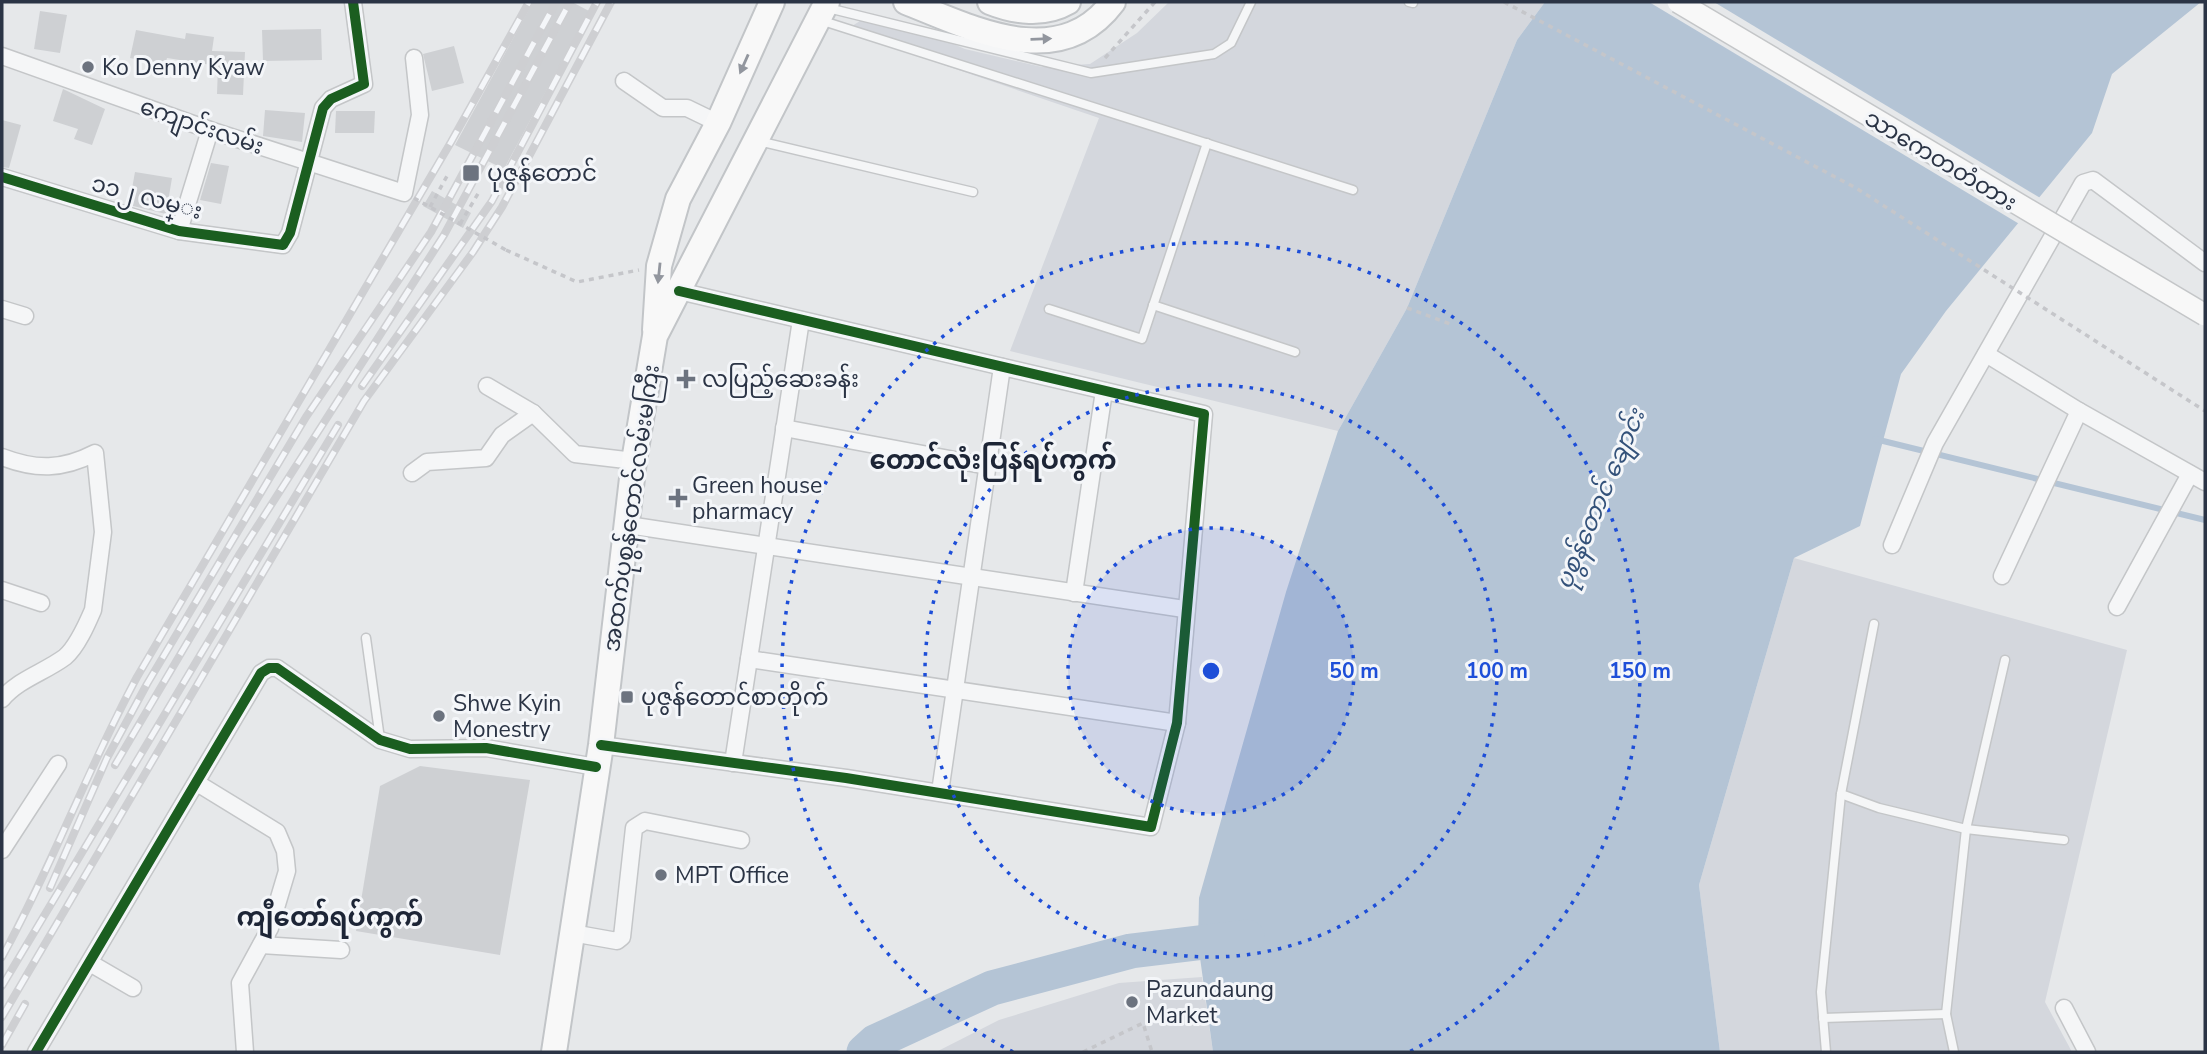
<svg xmlns="http://www.w3.org/2000/svg" width="2207" height="1054" font-family="'Nunito Sans','Noto Sans Myanmar',sans-serif">
<style>
.built{fill:#d4d7dd}
.water{fill:#b4c4d5}
.pier{fill:#e6e8ea}
.lines{fill:none;stroke-linecap:round;stroke-linejoin:round}
.stream{stroke:#b4c4d5;stroke-width:6}
.river{stroke:#b4c4d5;stroke-width:35}
.building{fill:#ced0d3}
.service-casing{stroke:#c4c6c8;stroke-width:11}
.minor-casing{stroke:#c4c6c8;stroke-width:19}
.primary-casing{stroke:#c2c5c8;stroke-width:28}
.path{stroke:#c5c6ca;stroke-width:3.5;stroke-dasharray:5 5;stroke-linecap:butt}
.service{stroke:#f5f6f7;stroke-width:8}
.minor{stroke:#f5f6f7;stroke-width:16}
.primary{stroke:#f8f8f8;stroke-width:24}
.rail-casing{stroke:#cecfd2;stroke-width:8}
.rail{stroke:#f4f6f9;stroke-width:5;stroke-dasharray:16;stroke-linecap:butt}
.secondary-bridge-casing{stroke:#c4c6c8;stroke-width:24;stroke-linecap:butt}
.path-bridge{stroke:#c5c6ca;stroke-width:3.5;stroke-dasharray:5 5;stroke-linecap:butt}
.secondary-bridge{stroke:#f8f8f8;stroke-width:21}
.cycleway-casing{stroke:#f4f6f9;stroke-width:15}
.cycleway{stroke:#1b5e20;stroke-width:10}
.oneway{fill:#92969e}
.ring{fill:none;stroke:#1d4ed8;stroke-width:3.5;stroke-dasharray:3.5 7}
.poi-dot{fill:#6c737f;stroke:#f4f6f9;stroke-width:2.5}
.labels{text-anchor:middle;stroke-width:6;stroke-linejoin:round;paint-order:stroke}
.poi-label{font-size:23px;fill:#2b3445;stroke:#f4f6f9;text-anchor:start}
.street-label{font-size:23px;fill:#2b3445;stroke:#f4f6f9}
.water-label{font-size:24px;font-style:italic;fill:#34527a;stroke:#f4f6f9}
.quarter-label{font-size:26px;font-weight:bold;fill:#1d2536;stroke:#f4f6f9}
.centre{fill:#1d4ed8;stroke:#f4f6f9;stroke-width:3.5}
.ring-label{font-size:21px;text-anchor:middle;font-weight:bold;fill:#1d4ed8;stroke:#f4f6f9;stroke-width:6;stroke-linejoin:round;paint-order:stroke}
</style>
<rect width="100%" height="100%" fill="#e6e8ea"/>
<g class="built">
<path d="M1169,2H1545L1517,40L1407,308L1338,431L1010,351L1099,118L844,31L868,16L912,26L965,49L1042,67L1090,64L1137,33Z"/>
<path d="M1794,558L2127,650L2045,1002L2072,1052H1720L1699,885Z"/>
<path d="M1202,977L1213,1052H936L999,1020L1119,983Z"/>
</g>
<path class="water" d="M1545,2H2201L2112,74L2092,133L1946,311L1901,374L1860,526L1794,558L1699,885L1720,1052H1213L1198,943L1199,898L1286,592L1338,431L1407,308L1517,40Z"/>
<path class="pier" d="M1649,2H1714L2042,199L2021,225Z"/>
<g class="lines">
<path class="stream" d="M1875,439L2205,520"/>
<path class="river" d="M864,1052L875,1042L992,988L1131,951L1247,937"/>
</g>
<g class="building">
<path d="M533,2H572L589,11L504,169L455,145Z"/>
<path d="M40,11L67,15L60,53L34,49Z"/>
<path d="M321,29L322,60L263,61L262,30Z"/>
<path d="M136,30L185,39L186,33L214,37L212,51L245,52L243,95L217,94L218,66L167,58L165,65L130,58Z"/>
<path d="M454,46L464,83L432,91L423,54Z"/>
<path d="M63,89L105,109L92,145L74,139L78,129L53,121Z"/>
<path d="M265,110L305,113L302,142L263,136Z"/>
<path d="M336,111H375L374,133H335Z"/>
<path d="M2,120L21,125L9,168L2,167Z"/>
<path d="M211,163L229,166L221,204L200,200Z"/>
<path d="M135,172L172,178L166,214L129,205Z"/>
<path d="M432,191L471,213L463,228L423,206Z"/>
<path d="M420,766L530,780L500,955L356,931L380,786Z"/>
</g>
<g class="lines">
<g class="service-casing">
<g id="service">
<path d="M1409,2L1413,3"/>
<path d="M828,8L1091,73L1214,54L1231,43L1251,2"/>
<path d="M823,21L1353,190"/>
<path d="M758,141L973,192"/>
<path d="M1153,305L1295,352"/>
<path d="M1049,309L1142,339L1207,143"/>
<path d="M366,638L380,739"/>
<path d="M1841,794L1879,808L1966,829L2005,660"/>
<path d="M1823,1018L1946,1014"/>
<path d="M1826,1052L1821,992L1841,794L1874,624"/>
<path d="M1954,1052L1946,1014L1966,829L2064,840"/>
</g>
</g>
<g class="minor-casing">
<g id="minor">
<path d="M2,56L210,130L404,193L420,115L414,58"/>
<path d="M624,81L663,108H687L718,123"/>
<path d="M2,177L179,231L283,245L290,233L323,108L331,99L364,84L353,2"/>
<path d="M179,231L210,130"/>
<path d="M2,309L25,316"/>
<path d="M1986,354L2079,411L2205,482"/>
<path d="M487,386L533,413L575,454L634,461"/>
<path d="M784,428L987,466"/>
<path d="M2,457C36,470 62,470 95,453L103,532L93,610C87,624 77,647 65,657C45,672 19,679 2,699"/>
<path d="M412,473L427,462L486,458L502,435L533,413"/>
<path d="M628,525L1184,609"/>
<path d="M1892,545L1935,443L2083,183L2093,180L2205,263"/>
<path d="M2002,576L2079,411"/>
<path d="M2,590L41,603"/>
<path d="M1074,593L1104,391"/>
<path d="M2117,607L2190,474"/>
<path d="M749,659L1177,723"/>
<path d="M601,745L846,778L1151,827L1177,723L1204,414L679,291"/>
<path d="M733,763L801,320"/>
<path d="M197,783L277,832L285,851L287,871L270,928L240,983L245,1052"/>
<path d="M940,792L1002,367"/>
<path d="M2,850L58,764"/>
<path d="M572,933L617,941L622,937L634,828L645,821L741,840"/>
<path d="M261,945L341,950"/>
<path d="M90,963L133,988"/>
<path d="M2064,1008L2087,1052"/>
<path d="M36,1052L261,673L269,668H277L380,740L410,749L486,748L596,767"/>
</g>
</g>
<g class="primary-casing">
<g id="primary">
<path d="M906,2C972,28 1059,74 1113,2"/>
<path d="M990,2C1015,12 1044,16 1068,2"/>
<path d="M655,330L659,266L678,199L718,123L772,2"/>
<path d="M554,1052L601,745L634,461L655,336L827,2"/>
</g>
</g>
<g class="path">
<path d="M1105,58L1155,2"/>
<path d="M430,207L447,176"/>
<path d="M460,224L479,192"/>
<path d="M506,250L577,282L639,270"/>
<path d="M1407,308L1453,325"/>
<path d="M1083,1052L1143,1023L1152,1052"/>
</g>
<use href="#service" class="service"/>
<use href="#minor" class="minor"/>
<use href="#primary" class="primary"/>
<g class="rail-casing">
<g id="rail">
<path d="M362,386L492,201L597,2"/>
<path d="M115,765L239,555L444,235L570,2"/>
<path d="M50,888L107,758L147,684L306,417L431,232L556,2"/>
<path d="M2,957C52,866 88,768 137,677L451,142L529,2"/>
<path d="M2,986L338,425"/>
<path d="M2,1017L364,401L473,252L502,207L611,2"/>
<path d="M2,1045L25,1004"/>
</g>
</g>
<use href="#rail" class="rail"/>
<g class="secondary-bridge-casing">
<path id="secondary-bridge" d="M1678,2L2205,315"/>
</g>
<g class="path-bridge">
<path d="M1504,2L1856,188L2205,411"/>
<path d="M414,198L506,250"/>
</g>
<use href="#secondary-bridge" class="secondary-bridge"/>
<g class="cycleway-casing">
<g id="cycleway">
<path d="M2,177L179,231L283,245L290,233L323,108L331,99L364,84L353,2"/>
<path d="M601,745L846,778L1151,827L1177,723L1204,414L679,291"/>
<path d="M36,1052L261,673L269,668H277L380,740L410,749L486,748L596,767"/>
</g>
</g>
<use href="#cycleway" class="cycleway"/>
</g>
<defs><path id="oneway-solid" d="M-6-.8H1V-3.2L6.5 0L1 3.2V.8H-6Z" transform="scale(1.75)"/></defs>
<g class="oneway">
<use href="#oneway-solid" transform="translate(1041 39) rotate(-2)"/>
<use href="#oneway-solid" transform="translate(744 64) rotate(114)"/>
<use href="#oneway-solid" transform="translate(659 273) rotate(96)"/>
</g>
<circle cx="1211" cy="671" r="143" fill="#1d4ed8" fill-opacity=".12"/>
<g class="ring">
<circle cx="1211" cy="671" r="143"/>
<circle cx="1211" cy="671" r="286"/>
<path d="M1013 1052A429 429 0 1 1 1409 1052"/>
</g>
<g class="poi-dot">
<circle cx="88" cy="67" r="7"/>
<rect x="462" y="164" width="18" height="18" rx="3.5"/>
<path d="M682.5 368.5h7v7h7v7h-7v7h-7v-7h-7v-7h7z"/>
<path d="M674.5 487.5h7v7h7v7h-7v7h-7v-7h-7v-7h7z"/>
<rect x="620" y="690" width="14" height="14" rx="3.5"/>
<circle cx="439" cy="716" r="7"/>
<circle cx="661" cy="875" r="7"/>
<circle cx="1132" cy="1002" r="7"/>
</g>
<g class="labels">
<g class="poi-label">
<text x="102" y="75">Ko Denny Kyaw</text>
<text x="487" y="181">ပုဇွန်တောင်</text>
<text x="702" y="387">လပြည့်ဆေးခန်း</text>
<text x="692" y="493">Green house<tspan x="692" dy="26">pharmacy</tspan></text>
<text x="641" y="705">ပုဇွန်တောင်စာတိုက်</text>
<text x="453" y="711">Shwe Kyin<tspan x="453" dy="26">Monestry</tspan></text>
<text x="675" y="883">MPT Office</text>
<text x="1146" y="997">Pazundaung<tspan x="1146" dy="26">Market</tspan></text>
</g>
<g class="street-label">
<text transform="translate(202 126) rotate(19)" y="8">ကျောင်းလမ်း</text>
<text transform="translate(1941 160) rotate(31)" y="8">သာကေတတံတား</text>
<text transform="translate(147 197) rotate(15)" y="8">၁၁၂ လမ္း</text>
<text transform="translate(631 508) rotate(-82)" y="8">အထက်ပုစွန်တောင်လမ်းမကြီး</text>
</g>
<g class="water-label">
<text transform="translate(1600 499) rotate(-67)" y="8">ပုစွန်တောင် ချောင်း</text>
</g>
<g class="quarter-label">
<text x="993" y="469">တောင်လုံးပြန်ရပ်ကွက်</text>
<text x="330" y="926">ကျီတော်ရပ်ကွက်</text>
</g>
</g>
<circle cx="1211" cy="671" r="10" class="centre"/>
<g class="ring-label">
<text x="1354" y="678">50 m</text>
<text x="1497" y="678">100 m</text>
<text x="1640" y="678">150 m</text>
</g>
<rect width="2207" height="1054" fill="none" stroke="#2b3445" stroke-width="7"/>
</svg>
